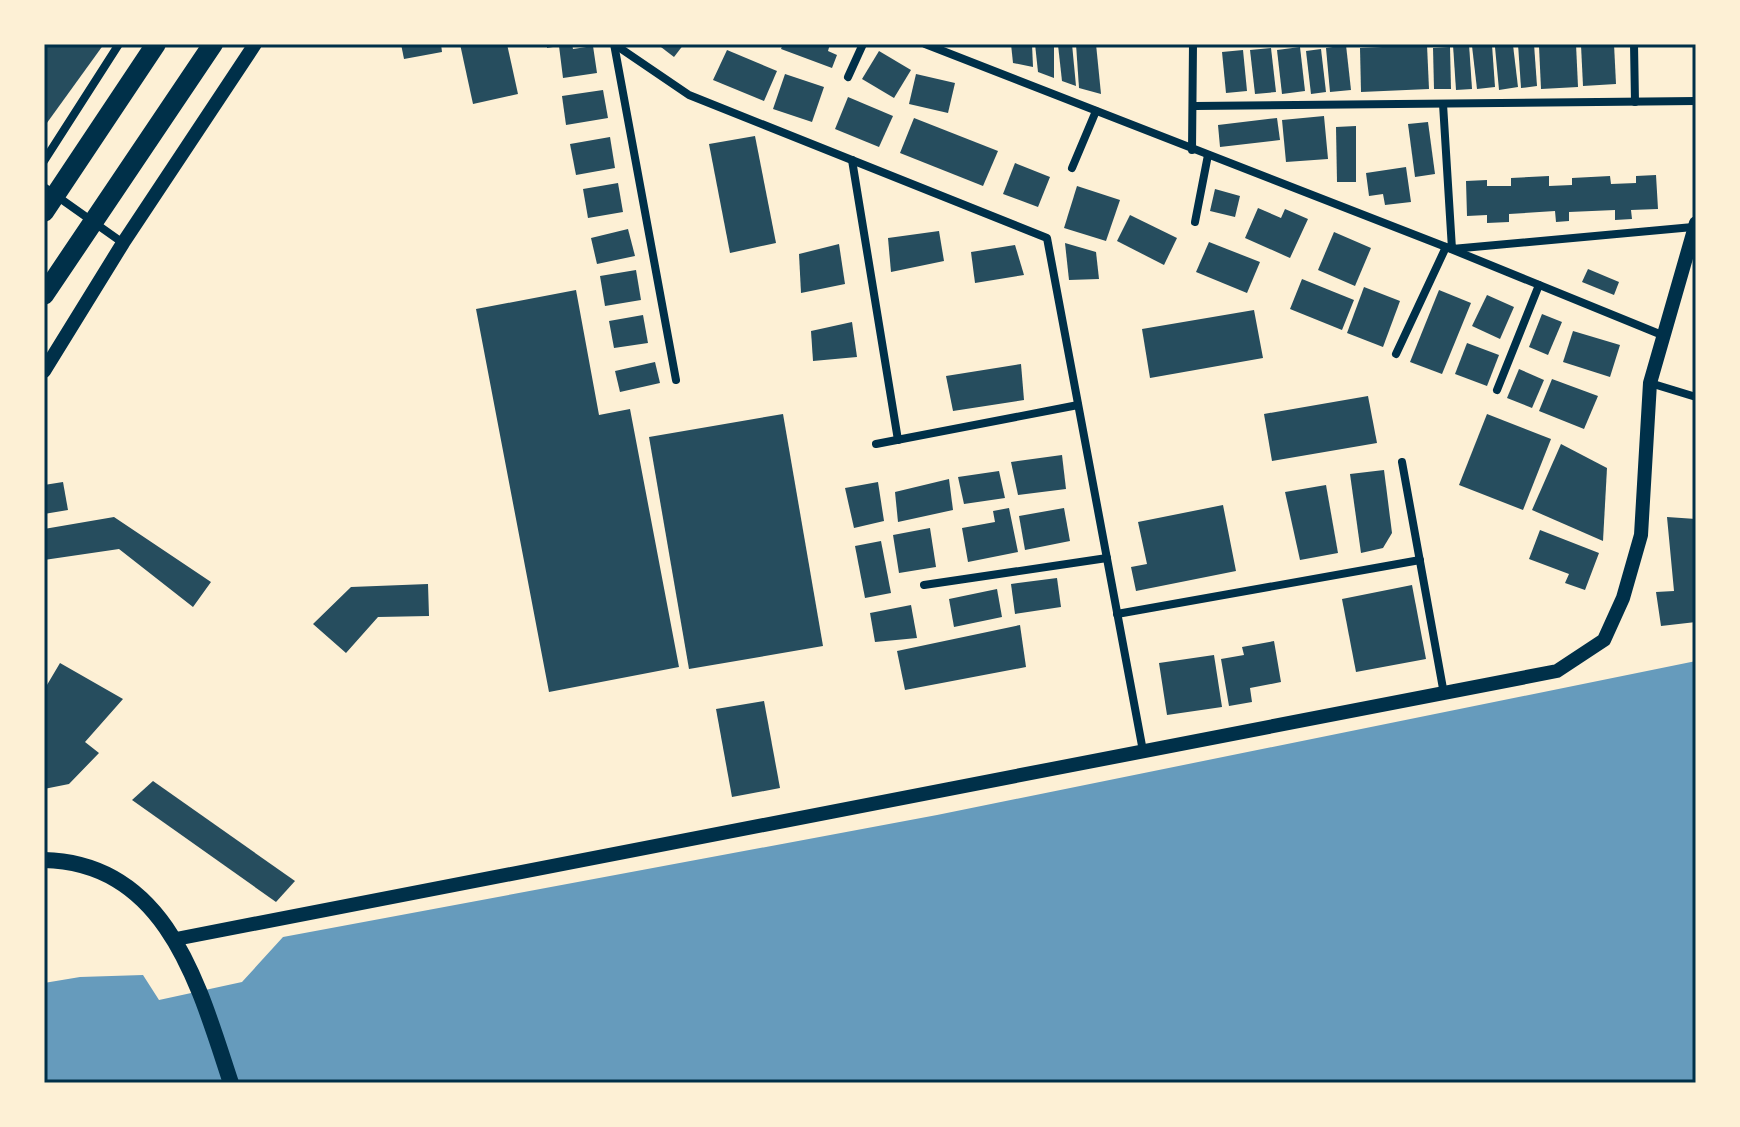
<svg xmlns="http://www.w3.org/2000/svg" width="1740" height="1127" font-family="'PT Sans Narrow',sans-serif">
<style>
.water{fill:#669bbc}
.building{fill:#264d5e}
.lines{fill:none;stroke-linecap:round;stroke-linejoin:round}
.minor{stroke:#003049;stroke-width:8}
.tertiary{stroke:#003049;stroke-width:14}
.secondary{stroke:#003049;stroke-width:16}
.primary{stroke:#003049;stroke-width:20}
.neatline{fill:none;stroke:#003049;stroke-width:3}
</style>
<rect width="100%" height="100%" fill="#fdf0d5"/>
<path class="water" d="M1696,661V1083H44V983L80,977L143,975L159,1000L242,982L283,937L937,815Z"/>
<g class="building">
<path d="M44,44H104L44,127Z"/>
<path d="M401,44H441L442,52L404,59Z"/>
<path d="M460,44H507L518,94L473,104Z"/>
<path d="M547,44H572L573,49L593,46L597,73L563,78L559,46L547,48Z"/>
<path d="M657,44H684L674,57Z"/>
<path d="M783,44H830L828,51L837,55L832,68L781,49Z"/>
<path d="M1011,44H1032L1033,67L1013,63Z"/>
<path d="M1035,44H1054V78L1038,72Z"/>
<path d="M1072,44L1076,86L1062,81L1058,45Z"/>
<path d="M1076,44H1096L1101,94L1079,88Z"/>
<path d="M1469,44L1472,89L1456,90L1453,45Z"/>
<path d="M1518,44H1534L1537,86L1521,88Z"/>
<path d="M1563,44H1576L1578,87L1541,89L1539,46Z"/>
<path d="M1614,44L1616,84L1583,86L1581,45Z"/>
<path d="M1346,45L1351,90L1330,92L1326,48Z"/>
<path d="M1427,45L1429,89L1361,92L1360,48Z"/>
<path d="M1492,45L1495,87L1477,89L1472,46Z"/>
<path d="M1513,45L1518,87L1499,90L1495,47Z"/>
<path d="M1300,47L1305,91L1282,94L1277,50Z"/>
<path d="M1450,47L1451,89H1434L1433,48Z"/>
<path d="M1271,48L1276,92L1255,94L1250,50Z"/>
<path d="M1321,49L1326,92L1311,94L1306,51Z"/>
<path d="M727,50L777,71L764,101L713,80Z"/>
<path d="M1243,50L1247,91L1226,93L1222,52Z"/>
<path d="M879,51L911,70L894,98L862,79Z"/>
<path d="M785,74L824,87L812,122L773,109Z"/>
<path d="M916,74L955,83L948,113L909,104Z"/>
<path d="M603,90L608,118L566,125L562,96Z"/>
<path d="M848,97L893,116L879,147L835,129Z"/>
<path d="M1324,116L1328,159L1286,162L1282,120Z"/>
<path d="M914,118L998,151L983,186L900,153Z"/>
<path d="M1277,118L1280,140L1220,147L1218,125Z"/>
<path d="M1428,122L1435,174L1415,177L1408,124Z"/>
<path d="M1356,126V182H1337L1336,127Z"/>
<path d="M755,136L776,243L730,253L709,144Z"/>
<path d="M610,137L615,168L576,175L570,144Z"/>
<path d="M1015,163L1050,177L1038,207L1003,194Z"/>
<path d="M1406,167L1411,202L1385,205L1383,194L1369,196L1366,173Z"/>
<path d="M1656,175L1658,209L1631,210L1632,219L1615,220V210L1569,212V221L1556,222L1555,211L1509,214V222L1487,223V215L1467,216L1466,181L1487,180V186H1511V178L1549,176V186L1572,185V178L1610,176L1611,184L1636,183V176Z"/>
<path d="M618,183L623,212L588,218L583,189Z"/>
<path d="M1077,186L1120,200L1106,241L1064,228Z"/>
<path d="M1215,189L1240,196L1235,217L1210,211Z"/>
<path d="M1258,208L1281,218L1285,209L1308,219L1290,258L1245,238Z"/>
<path d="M1130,215L1177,238L1164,265L1117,241Z"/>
<path d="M628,229L635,256L597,264L591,238Z"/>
<path d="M939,231L944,261L891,272L888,238Z"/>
<path d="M1334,232L1371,248L1355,286L1318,270Z"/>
<path d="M1209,242L1260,262L1247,293L1196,272Z"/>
<path d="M1065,243L1096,252L1099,279L1069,280Z"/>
<path d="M839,244L845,284L801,293L799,254Z"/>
<path d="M1015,245L1024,275L975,283L971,252Z"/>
<path d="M1588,269L1619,282L1614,295L1582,282Z"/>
<path d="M636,270L641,300L605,306L600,276Z"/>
<path d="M1302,279L1354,300L1342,330L1290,309Z"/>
<path d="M1364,287L1400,301L1383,347L1347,333Z"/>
<path d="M576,290L599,415L630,409L679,667L549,692L476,309Z"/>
<path d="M1439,290L1471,303L1442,374L1410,362Z"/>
<path d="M1487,295L1514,307L1500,339L1472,326Z"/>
<path d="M1254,310L1263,358L1150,378L1142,329Z"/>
<path d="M1542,314L1562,322L1548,355L1529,347Z"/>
<path d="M643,315L648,343L614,348L609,321Z"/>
<path d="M852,322L857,357L813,361L811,331Z"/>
<path d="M1573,331L1620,345L1610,377L1563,362Z"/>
<path d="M1467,343L1499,355L1487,386L1455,374Z"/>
<path d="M655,362L660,383L620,392L615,371Z"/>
<path d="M1021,364L1024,400L953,411L946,376Z"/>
<path d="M1519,369L1544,380L1532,408L1507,398Z"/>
<path d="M1552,379L1598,396L1584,429L1539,411Z"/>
<path d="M1368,396L1377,443L1272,461L1264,414Z"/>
<path d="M783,414L823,646L689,669L649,437Z"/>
<path d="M1487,414L1551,439L1523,510L1459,485Z"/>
<path d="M1561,444L1607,468L1603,541L1532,510Z"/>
<path d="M1062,455L1066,489L1018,495L1011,462Z"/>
<path d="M1384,470L1392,533L1383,548L1361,553L1350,474Z"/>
<path d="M999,471L1005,498L964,504L958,477Z"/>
<path d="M949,479L953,510L898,522L895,492Z"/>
<path d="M63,482L68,510L44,514V485Z"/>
<path d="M878,482L884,521L854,528L845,488Z"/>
<path d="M1326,485L1338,553L1300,560L1285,492Z"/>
<path d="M1223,505L1236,571L1136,591L1131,567L1147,564L1138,522Z"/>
<path d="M1009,508L1018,552L968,562L962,528L995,522L993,511Z"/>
<path d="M1064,508L1070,541L1025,550L1019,516Z"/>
<path d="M114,517L211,582L193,607L119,549L44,560V529Z"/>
<path d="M1667,517L1696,519V622L1661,626L1656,592L1674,591Z"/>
<path d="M930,528L936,567L899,573L893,535Z"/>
<path d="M1540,530L1599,553L1585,590L1565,583L1569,574L1529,559Z"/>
<path d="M881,541L891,593L865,598L855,546Z"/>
<path d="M1057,578L1061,607L1015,614L1011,584Z"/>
<path d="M428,584L429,616L378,617L346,653L313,624L351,587Z"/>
<path d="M1412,585L1426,659L1356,672L1342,599Z"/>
<path d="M997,589L1002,617L954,627L949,599Z"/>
<path d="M911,605L917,638L875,642L870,613Z"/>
<path d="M1020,625L1026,667L905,690L897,651Z"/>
<path d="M1274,641L1281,682L1250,688L1252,702L1229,706L1221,659L1244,655L1242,647Z"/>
<path d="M1214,655L1222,707L1167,715L1159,663Z"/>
<path d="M60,663L123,699L85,742L99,753L69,784L44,789V690Z"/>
<path d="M764,701L780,788L732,797L716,709Z"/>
<path d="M153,781L295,881L276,902L132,800Z"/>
</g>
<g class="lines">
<g class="minor">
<path d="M614,44L689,95L1047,238L1143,751"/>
<path d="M614,44L676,380"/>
<path d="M925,44L1446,247L1662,335"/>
<path d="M1634,44L1635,102"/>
<path d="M848,77L863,44"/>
<path d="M1443,104L1452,249L1693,227"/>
<path d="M1195,106L1696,101"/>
<path d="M1192,150L1193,44"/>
<path d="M852,160L898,440"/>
<path d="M44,161L119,44"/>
<path d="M1072,168L1096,111"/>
<path d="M44,187L123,243"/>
<path d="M1195,222L1208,155"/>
<path d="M1396,354L1446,247"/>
<path d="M1650,383L1696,397"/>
<path d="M1497,390L1539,285"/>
<path d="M876,444L1078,405"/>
<path d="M1402,462L1444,694"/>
<path d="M924,585L1107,558"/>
<path d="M1117,614L1420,560"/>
</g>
<g class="tertiary">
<path d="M44,371L123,243L255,44"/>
<path d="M176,939L1557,671L1604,640L1623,598L1641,535L1650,383L1696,223"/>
</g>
<path class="secondary" d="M44,860C168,863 199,987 231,1083"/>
<g class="primary">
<path d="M44,212L156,44"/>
<path d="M44,295L213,44"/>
</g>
</g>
<rect width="1740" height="1127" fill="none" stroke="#fdf0d5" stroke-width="92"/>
<rect x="46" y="46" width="1648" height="1035" class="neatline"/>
</svg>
